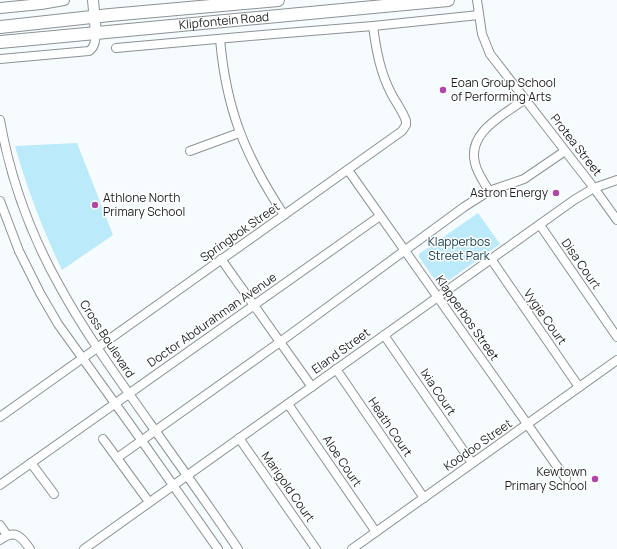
<svg xmlns="http://www.w3.org/2000/svg" width="617" height="549" font-family="Manrope,sans-serif">
<style>
.green{fill:#bbeafb}
.lines{fill:none;stroke-linecap:round;stroke-linejoin:round}
.minor-casing{stroke:#8b9295;stroke-width:10}
.tertiary-casing{stroke:#8b9295;stroke-width:12}
.secondary-casing{stroke:#8b9295;stroke-width:14}
.minor{stroke:#fff;stroke-width:8}
.tertiary{stroke:#fff;stroke-width:10}
.secondary{stroke:#fff;stroke-width:12}
.poi-dot{fill:#b047a8;stroke:#fff;stroke-width:1.5}
.labels{text-anchor:middle;stroke-width:3;stroke-linejoin:round;paint-order:stroke}
.street-label{font-size:12px;fill:#1e2021;stroke:#fff}
.poi-label{font-size:12px;fill:#1e2021;stroke:#fff;text-anchor:start}
.park-label{font-size:12px;fill:#164251;stroke:#fff}
</style>
<rect width="100%" height="100%" fill="#f6fcfe"/>
<g class="green">
<path d="M77,143L113,235L62,270C43,230 27,189 15,146Z"/>
<path d="M478,213L500,244L442,285L438,284L419,257V254Z"/>
</g>
<g class="lines">
<g class="minor-casing">
<g id="minor">
<path d="M477,0L482,34L490,54L594,188L617,220"/>
<path d="M220,39C226,109 245,156 284,215"/>
<path d="M116,48L274,34L373,26L479,15"/>
<path d="M0,59L89,51C95,47 95,41 96,33"/>
<path d="M0,120C10,177 31,235 59,285C85,333 118,378 149,422C179,464 209,506 238,549"/>
<path d="M190,151L239,133"/>
<path d="M348,170L566,479"/>
<path d="M489,191C484,182 477,173 475,163C467,132 504,115 525,99"/>
<path d="M0,201L19,251L40,293L58,324L142,441L218,549"/>
<path d="M540,225L617,337"/>
<path d="M221,259L312,387"/>
<path d="M491,259L579,387"/>
<path d="M384,335L472,463"/>
<path d="M336,369L424,498"/>
<path d="M288,404L376,532"/>
<path d="M0,417L402,131L406,125V121C403,111 396,103 391,93C380,72 376,49 373,26"/>
<path d="M239,438L316,549"/>
<path d="M103,439L117,458"/>
<path d="M31,463L54,494"/>
<path d="M0,485L380,216"/>
<path d="M149,502L117,458L280,342L464,207L489,191L524,179L565,151"/>
<path d="M0,525L7,535"/>
<path d="M0,540C15,529 21,536 30,549"/>
<path d="M84,549L574,200L594,188L617,180"/>
<path d="M352,549L617,360"/>
</g>
</g>
<g class="tertiary-casing">
<g id="tertiary">
<path d="M93,0L96,33"/>
<path d="M0,8L41,4L64,0"/>
</g>
</g>
<g class="secondary-casing">
<g id="secondary">
<path d="M0,27L110,15L278,0"/>
<path id="s1" d="M0,42L448,0"/>
</g>
</g>
<use href="#minor" class="minor"/>
<use href="#tertiary" class="tertiary"/>
<use href="#secondary" class="secondary"/>
</g>
<g class="poi-dot">
<circle cx="443" cy="90" r="4"/>
<circle cx="556" cy="193" r="4"/>
<circle cx="95" cy="205" r="4"/>
<circle cx="595" cy="479" r="4"/>
</g>
<g class="labels">
<g class="street-label">
<text dy="4" stroke="none"><textPath href="#s1" startOffset="225">Klipfontein Road</textPath></text>
<text transform="translate(576 145) rotate(52)" y="4">Protea Street</text>
<text transform="translate(240 232) rotate(-35)" y="4">Springbok Street</text>
<text transform="translate(581 264) rotate(55)" y="4">Disa Court</text>
<text transform="translate(545 317) rotate(55)" y="4">Vygie Court</text>
<text transform="translate(467 318) rotate(55)" y="4">Klapperbos Street</text>
<text transform="translate(212 320) rotate(-35)" y="4">Doctor Abdurahman Avenue</text>
<text transform="translate(107 339) rotate(57)" y="4">Cross Boulevard</text>
<text transform="translate(341 351) rotate(-36)" y="4">Eland Street</text>
<text transform="translate(438 392) rotate(56)" y="4">Ixia Court</text>
<text transform="translate(390 427) rotate(56)" y="4">Heath Court</text>
<text transform="translate(478 445) rotate(-35)" y="4">Koodoo Street</text>
<text transform="translate(342 461) rotate(56)" y="4">Aloe Court</text>
<text transform="translate(288 487) rotate(55)" y="4">Marigold Court</text>
</g>
<g class="poi-label">
<text x="451" y="87">Eoan Group School<tspan x="451" dy="14">of Performing Arts</tspan></text>
<text x="548" y="197" text-anchor="end">Astron Energy</text>
<text x="103" y="202">Athlone North<tspan x="103" dy="14">Primary School</tspan></text>
<text x="587" y="476" text-anchor="end">Kewtown<tspan x="587" dy="14">Primary School</tspan></text>
</g>
<g class="park-label">
<text x="459" y="246">Klapperbos<tspan x="459" dy="14">Street Park</tspan></text>
</g>
</g>
</svg>
